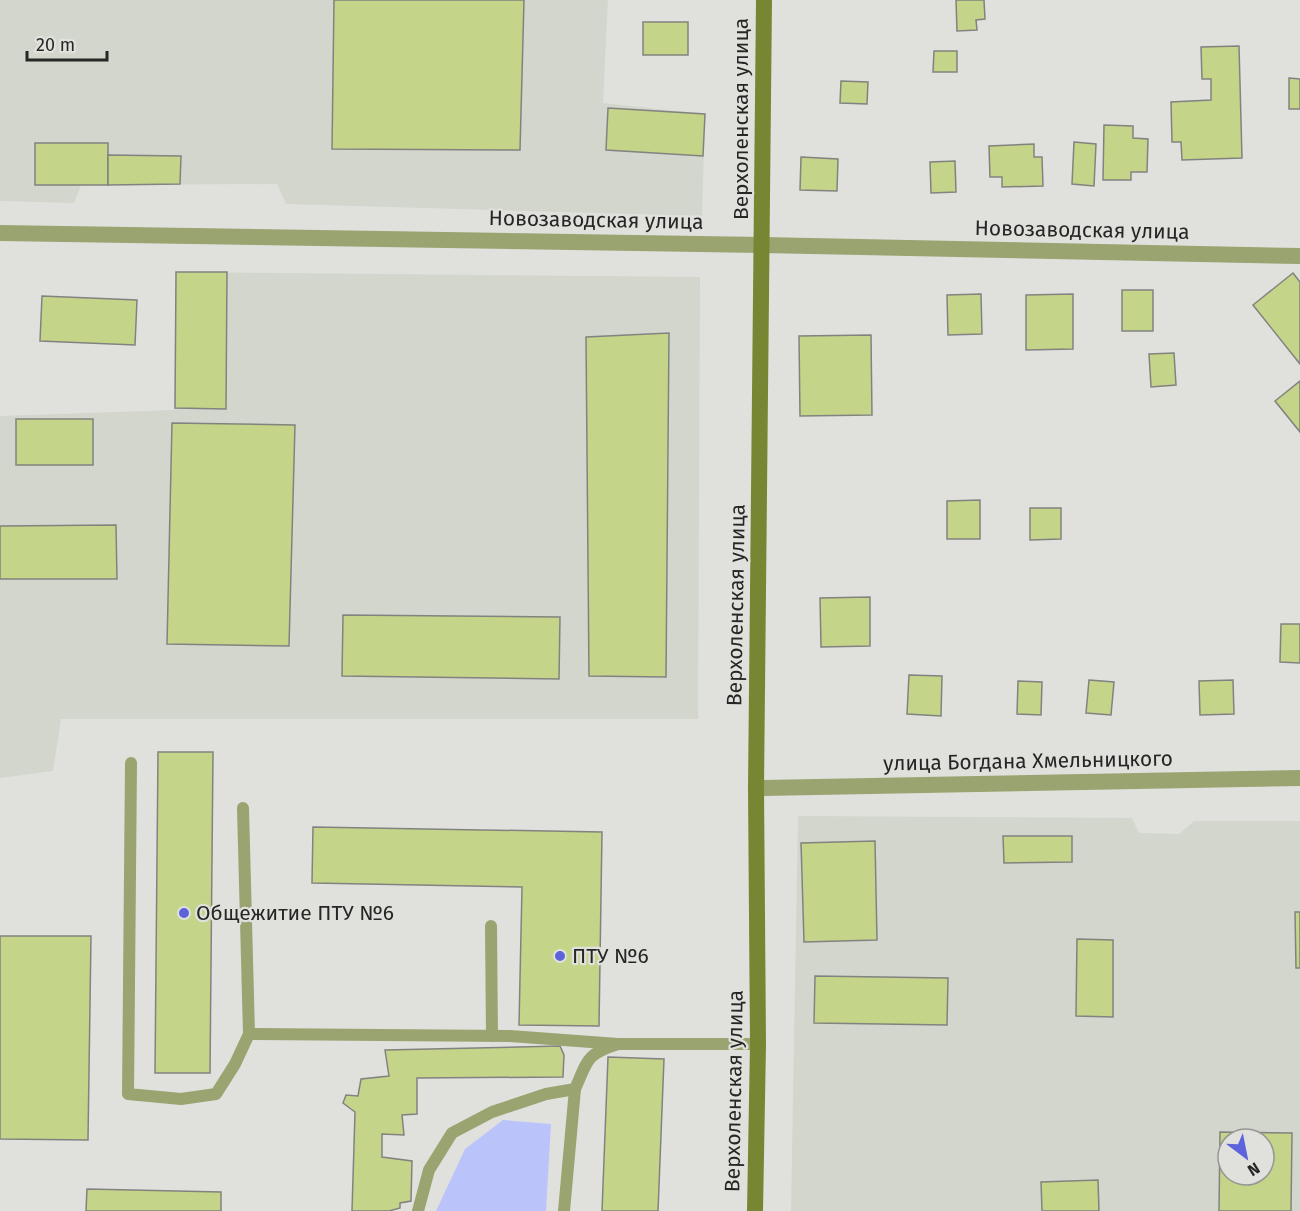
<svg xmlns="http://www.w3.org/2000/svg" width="1300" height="1211" font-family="'Fira Sans',sans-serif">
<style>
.built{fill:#d3d6cc;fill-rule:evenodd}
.green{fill:#bac4fb}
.building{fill:#c4d488;stroke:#828380;stroke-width:1.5;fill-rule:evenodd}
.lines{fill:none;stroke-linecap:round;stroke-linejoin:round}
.service{stroke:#99a471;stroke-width:12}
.minor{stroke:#99a471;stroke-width:16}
.secondary{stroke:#778633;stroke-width:16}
.poi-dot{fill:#5c63db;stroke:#e0e1dd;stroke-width:2}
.labels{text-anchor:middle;stroke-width:4.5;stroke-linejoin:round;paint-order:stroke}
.street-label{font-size:21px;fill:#262725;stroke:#e0e1dd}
.poi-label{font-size:21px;fill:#262725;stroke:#e0e1dd;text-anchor:start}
</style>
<rect width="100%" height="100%" fill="#e0e1dd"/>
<g class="built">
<path d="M0,0H608L603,103L705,114L702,216L286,204L277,184L108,185L82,183L74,203L0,201Z"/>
<path d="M176,272L700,277L698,719H61L53,771L0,778V416L174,410Z"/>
<path d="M798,816L1132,818L1139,833L1179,834L1194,821H1300V1211H791ZM1228,1139H1264V1175H1228Z"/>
</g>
<path class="green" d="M503,1120L551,1124L546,1211H436L465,1149Z"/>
<g class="building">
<path d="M334,0H524L520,150L332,149Z"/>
<path d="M956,0H984L985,19L976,20L977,30L957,31Z"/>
<rect x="643" y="22" width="45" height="33"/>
<path d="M1239,46L1242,158L1182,160L1181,142H1172L1171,102L1211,100V79H1202L1201,47Z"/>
<path d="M934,51H957V72H933Z"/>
<path d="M1289,78L1300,79V109H1289Z"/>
<path d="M841,81L868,82L867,104L840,103Z"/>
<path d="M608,108L705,114L703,156L606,150Z"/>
<path d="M1104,125L1133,126V138L1148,139L1147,172H1131V180H1103Z"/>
<path d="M1074,142L1096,144L1094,186L1072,184Z"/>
<rect x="35" y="143" width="73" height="42"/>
<path d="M1034,144V157H1042L1043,186L1002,187V177H990L989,146Z"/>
<path d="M108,155L181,156L180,184L108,185Z"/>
<path d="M801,157L838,159L837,191L800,190Z"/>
<path d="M955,161L956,192L931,193L930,162Z"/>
<path d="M176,272H227L226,409L175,408Z"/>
<path d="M1293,273L1300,282V364L1253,305Z"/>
<rect x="1122" y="290" width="31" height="41"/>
<path d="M981,294L982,334L948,335L947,295Z"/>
<path d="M1073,294V349L1026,350V295Z"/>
<path d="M42,296L137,300L135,345L40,341Z"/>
<path d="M669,333L666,677L589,676L586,337Z"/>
<path d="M871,335L872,415L800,416L799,336Z"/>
<path d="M1174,353L1176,385L1151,387L1149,354Z"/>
<path d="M1300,381V432L1275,401Z"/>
<rect x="16" y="419" width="77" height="46"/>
<path d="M172,423L295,425L289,646L167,644Z"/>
<path d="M980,500V539H947V501Z"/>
<path d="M1030,508H1061V539L1030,540Z"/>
<path d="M116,525L117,579H0V526Z"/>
<path d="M870,597V646L821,647L820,598Z"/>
<path d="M343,615L560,617L559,679L342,676Z"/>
<path d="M1281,624H1300V663L1280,662Z"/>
<path d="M909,675L942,676L941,716L907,714Z"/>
<path d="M1089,680L1114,682L1111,715L1086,713Z"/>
<path d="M1233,680L1234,714L1200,715L1199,681Z"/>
<path d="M1018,681L1042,682L1041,715L1017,714Z"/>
<path d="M158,752H213L210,1073H155Z"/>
<path d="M313,827L602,832L599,1026L519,1025L522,887L312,883Z"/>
<path d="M1003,836H1072V862L1004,863Z"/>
<path d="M875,841L877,940L804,942L801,843Z"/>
<path d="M1295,912H1300V968H1296Z"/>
<path d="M0,936H91L88,1140L0,1139Z"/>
<path d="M1077,939L1113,940V1017L1076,1016Z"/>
<path d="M815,976L948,978L947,1025L814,1023Z"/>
<path d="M560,1046L564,1055L563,1077L417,1078V1114L402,1115L404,1135L382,1134V1157L412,1161L411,1201L400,1203V1208L389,1211H352L355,1112L343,1103L346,1095L358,1096L361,1079L389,1076L385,1050Z"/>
<path d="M608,1057L664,1059L658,1211H602Z"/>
<path d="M1220,1132L1292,1133L1291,1211H1219ZM1228,1139H1264V1175H1228Z"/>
<path d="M1098,1180L1099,1211H1042L1041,1182Z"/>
<path d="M87,1189L221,1192V1211H86Z"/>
</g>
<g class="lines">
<g class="service">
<path d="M131,763L128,1094L181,1099L216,1094L235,1064L249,1034L510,1036L618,1044"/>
<path d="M243,808L249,1034"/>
<path d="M491,926L492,1036"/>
<path d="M418,1211L429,1170L452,1133L492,1112L546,1094L575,1089C588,1060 586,1054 618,1044H758"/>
<path d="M564,1211L575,1089"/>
</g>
<g class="minor">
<path d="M0,233L762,245L1300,256"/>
<path d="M756,788L1300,778"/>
</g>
<path class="secondary" d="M755,1211L758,1044L756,788L764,0"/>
</g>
<g class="poi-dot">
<circle cx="184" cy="913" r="6"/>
<circle cx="560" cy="956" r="6"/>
</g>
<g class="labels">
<g class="street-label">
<text transform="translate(741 119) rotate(-90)" y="7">Верхоленская улица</text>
<text transform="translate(596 220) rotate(1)" y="7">Новозаводская улица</text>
<text transform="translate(1082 230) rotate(1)" y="7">Новозаводская улица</text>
<text transform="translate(736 605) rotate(-89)" y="7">Верхоленская улица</text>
<text transform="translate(1028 761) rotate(-1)" y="7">улица Богдана Хмельницкого</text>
<text transform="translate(734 1091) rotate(-89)" y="7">Верхоленская улица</text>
</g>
<g class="poi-label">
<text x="196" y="920">Общежитие ПТУ №6</text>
<text x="572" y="963">ПТУ №6</text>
</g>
</g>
<g transform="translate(1246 1157) rotate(148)"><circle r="28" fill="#e0e1dd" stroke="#969793" stroke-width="1.5"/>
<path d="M0-4.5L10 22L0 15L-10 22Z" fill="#5c63db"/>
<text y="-9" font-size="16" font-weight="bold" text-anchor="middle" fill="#262725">N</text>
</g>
<path d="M27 51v9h80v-9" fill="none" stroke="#262725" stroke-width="3"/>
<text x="36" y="51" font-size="18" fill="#262725" stroke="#e0e1dd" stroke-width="4.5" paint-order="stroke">20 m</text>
</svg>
